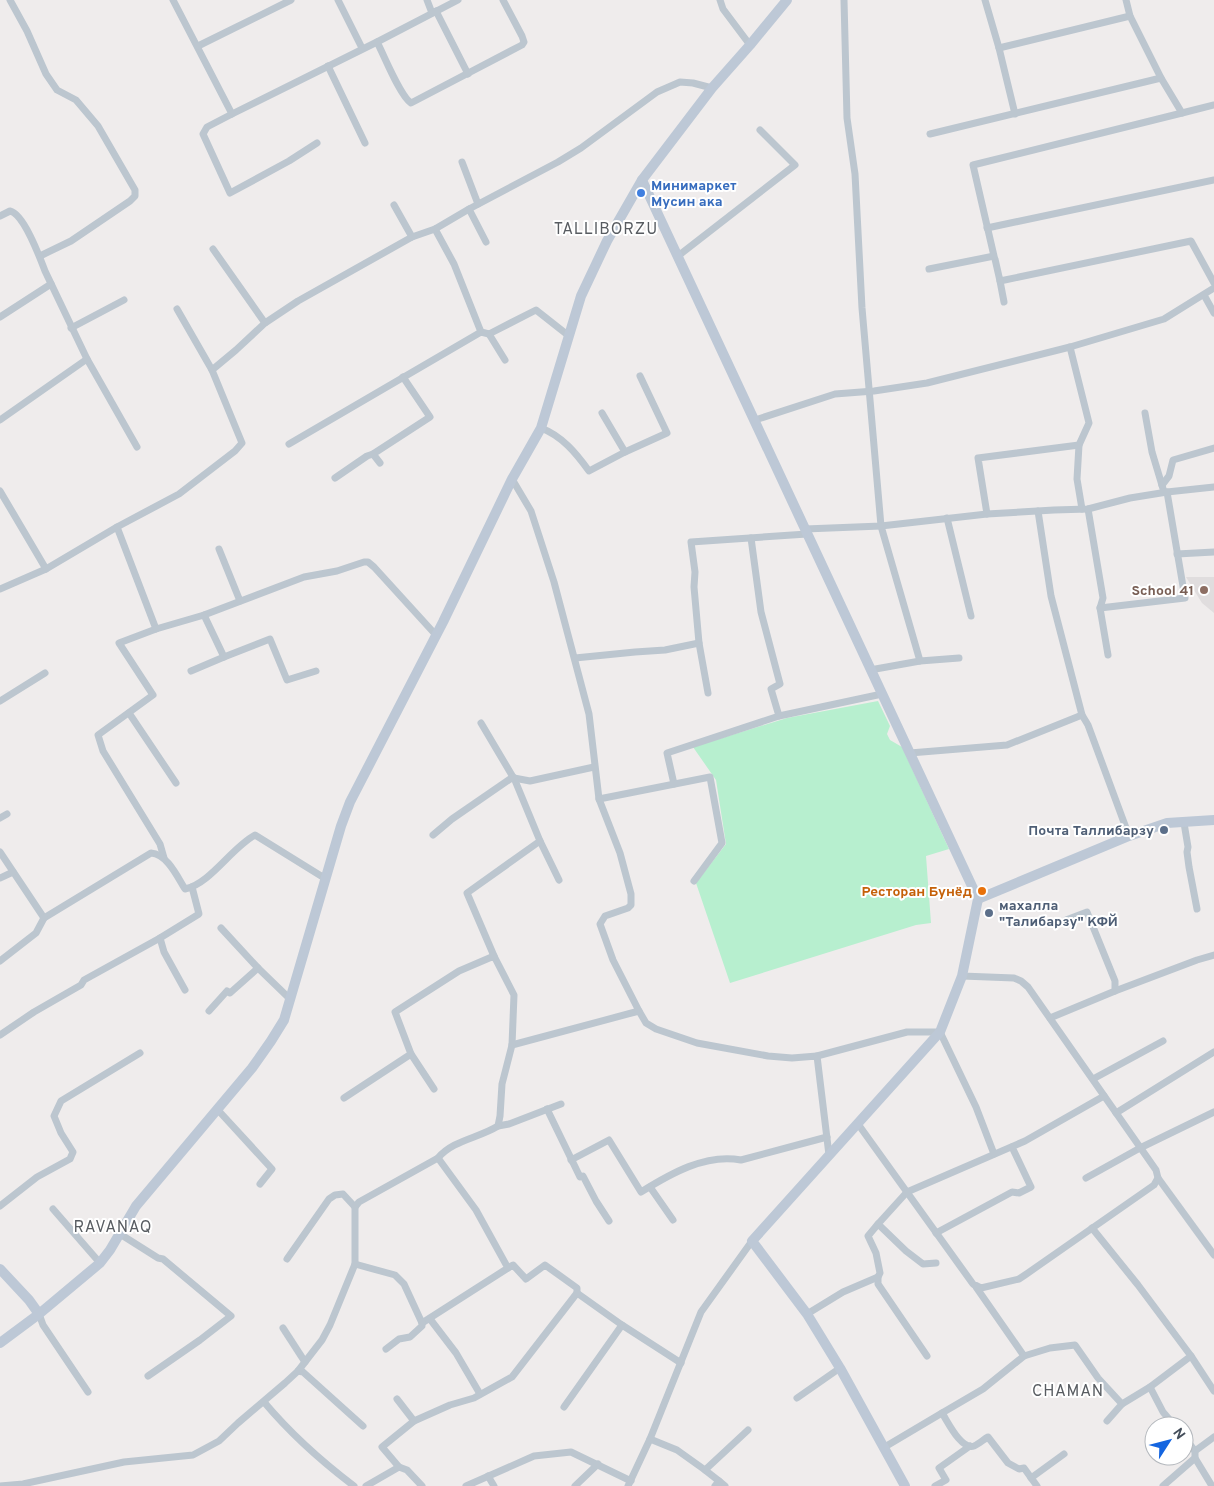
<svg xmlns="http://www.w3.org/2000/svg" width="1214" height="1486" font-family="Overpass,sans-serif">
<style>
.education{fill:#e0ddde}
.green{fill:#b7efcf}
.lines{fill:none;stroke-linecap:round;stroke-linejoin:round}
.street{stroke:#bcc6cf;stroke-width:7}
.secondary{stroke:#bdc8d6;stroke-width:10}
.shop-dot{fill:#3f7fe0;stroke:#fff;stroke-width:2}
.education-dot{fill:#8d6e63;stroke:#fff;stroke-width:2}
.service-dot{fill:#5c6f8a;stroke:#fff;stroke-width:2}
.food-dot{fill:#e8710a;stroke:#fff;stroke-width:2}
.labels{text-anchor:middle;stroke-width:4;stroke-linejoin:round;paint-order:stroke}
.shop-label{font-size:14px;font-weight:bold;fill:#366cbe;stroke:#fff;text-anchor:start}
.education-label{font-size:14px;font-weight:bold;fill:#785e54;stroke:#fff;text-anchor:end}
.service-label{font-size:14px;font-weight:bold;fill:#4e5e75;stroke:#fff;text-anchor:end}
.food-label{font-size:14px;font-weight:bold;fill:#c56008;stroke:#fff;text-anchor:end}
.quarter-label{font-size:16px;letter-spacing:1px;fill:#585c61;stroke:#fff}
</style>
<rect width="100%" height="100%" fill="#efecec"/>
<path class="education" d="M1186,577H1214V613L1202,603Z"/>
<path class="green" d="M878,701L890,726L887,734L890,740L902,747L949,849L926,856L931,923L916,925L730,983L696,883L726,844L716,780L693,747L787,718Z"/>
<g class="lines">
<g class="street">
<path d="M10,0L27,31L46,74L57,90L76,100L98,126L135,190V196L130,201L71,241L40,256"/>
<path d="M173,0L232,114"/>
<path d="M338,0L362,48"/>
<path d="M427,0L432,13"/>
<path d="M720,0L723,9L750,45"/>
<path d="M844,0L847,118L855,174L862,308L881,526L920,661L870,670"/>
<path d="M985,0L999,48L1130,16"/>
<path d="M1126,0L1130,16L1161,78"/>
<path d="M436,11L468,74"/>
<path d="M377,42C384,55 400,96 411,103L522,45L524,42L522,36L503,0"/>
<path d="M198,46L291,0"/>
<path d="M999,48L1015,114"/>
<path d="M328,66L365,143"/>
<path d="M1182,113L1214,105"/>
<path d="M317,143L289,161L230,193L203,134L207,127L232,114L377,42L458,0"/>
<path d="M462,162L478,204"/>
<path d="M394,205L412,237"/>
<path d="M469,209L486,242"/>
<path d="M0,216L10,211C24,214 40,258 45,271L87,359L137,447"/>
<path d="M987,228L1214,180"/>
<path d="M435,229L454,264L481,332"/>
<path d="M213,249L265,323"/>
<path d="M678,256L795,165L760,130"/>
<path d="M995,259L1000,281L1191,241L1214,283"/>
<path d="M929,269L994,256L973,165L1182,113L1161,78L930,134"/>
<path d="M1000,281L1004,302"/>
<path d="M1204,295L1214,313"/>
<path d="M177,309L212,370"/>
<path d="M0,317L51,284"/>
<path d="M71,328L124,300"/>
<path d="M489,334L505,360"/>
<path d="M602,413L625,452"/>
<path d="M1145,413L1152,452L1164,492"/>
<path d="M0,420L87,359"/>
<path d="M755,420L835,394L874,391L927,383L1070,347L1164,319L1214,288"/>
<path d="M541,428C562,436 576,453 589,471L625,452L667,433L640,376"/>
<path d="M289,444L481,332L489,334L536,310L569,336"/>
<path d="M1079,445L1077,479L1082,509"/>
<path d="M380,463L373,454L430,417L403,377"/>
<path d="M335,478L367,456L373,454"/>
<path d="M512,479L531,511L554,582L589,714L599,799L620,853L631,894V905L628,908L605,916L600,924L613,960L639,1011L646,1023L656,1029L697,1043L768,1056L792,1058L817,1056L829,1155"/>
<path d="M1162,485L1169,476L1173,460L1214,448"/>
<path d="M0,491L46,569"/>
<path d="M1088,509L1103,598L1100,608L1108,655"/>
<path d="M1038,511L1051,596L1082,715L1088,725L1129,836"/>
<path d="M987,514L978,458L1079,445L1089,423L1070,347"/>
<path d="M947,518L971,616"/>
<path d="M117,527L156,629L119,643L153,695L98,735L103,751L160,844L164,858"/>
<path d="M805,529L881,526L987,514L1054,510L1088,509L1130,498L1167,492L1214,487"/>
<path d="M219,549L240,601"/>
<path d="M1177,554L1214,552"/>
<path d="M0,589L46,569L117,527L179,494L235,451L242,443L212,370L236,350L265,323L298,301L412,237L435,229L469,209L558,162L581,148L657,92L680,82L693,83L712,88"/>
<path d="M1100,608L1185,598L1167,492"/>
<path d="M204,615L304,577L337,571L364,562H368L374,567L435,634"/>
<path d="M156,629L204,615L224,657L191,671"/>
<path d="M699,643L694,587L695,572L691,542L807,534"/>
<path d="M224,657L270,639L287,680L316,671"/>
<path d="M575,658L635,652L665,650L699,643L708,693"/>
<path d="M920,661L959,658"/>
<path d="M0,701L45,673"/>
<path d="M129,713L176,783"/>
<path d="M779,716L882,694"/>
<path d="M481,723L513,777"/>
<path d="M910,753L1007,745L1082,715"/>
<path d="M514,778L530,781L594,767"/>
<path d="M674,784L667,753L779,716L771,689L780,684L761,612L751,538"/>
<path d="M599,799L710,777L722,843L694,881"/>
<path d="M0,818L7,814"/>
<path d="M1184,823L1188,847L1187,852L1189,867L1197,909"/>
<path d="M433,835L452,819L513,777L514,778L540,841L467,893L494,956"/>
<path d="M540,841L559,880"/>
<path d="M0,852L44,918L151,853C167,854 177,876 185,889C211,883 231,848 255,835L326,879"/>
<path d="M0,878L13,872"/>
<path d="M221,928L258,968"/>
<path d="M160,938L199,914L192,887"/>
<path d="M0,961L36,933L44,918"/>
<path d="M1115,991L1197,960L1214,955"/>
<path d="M209,1011L227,991L230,993L258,968L290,999"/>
<path d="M1050,1018L1115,991V981L1087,912L1066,920"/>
<path d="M0,1035L34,1012L81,985L84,980L160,938L164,952L185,990"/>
<path d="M512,1045L639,1011"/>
<path d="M411,1054L434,1089"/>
<path d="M817,1056L907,1032H940L976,1107L994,1154"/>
<path d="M1093,1079L1163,1041"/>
<path d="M217,1109L272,1169L260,1184"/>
<path d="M547,1109L580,1177L583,1176L596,1201L609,1221"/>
<path d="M1116,1113L1214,1052"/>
<path d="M858,1124L973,1284L981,1288L1019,1279L1025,1275L1154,1185L1158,1178L1156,1170L1028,987L1021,981L1014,978L962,976"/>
<path d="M498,1126L509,1124L561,1104"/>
<path d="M571,1160L609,1140L641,1192C670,1174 706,1153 741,1160L827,1137"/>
<path d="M1086,1178L1140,1148L1214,1112"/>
<path d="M1158,1178L1214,1255"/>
<path d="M650,1187L673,1220"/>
<path d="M0,1206L37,1177L70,1159L73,1152L61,1133L54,1116L61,1101L140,1053"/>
<path d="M53,1209L100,1263"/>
<path d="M1092,1228L1138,1285L1191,1356L1150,1387L1122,1404"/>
<path d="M936,1233L1012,1192L1019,1193L1031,1187L1012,1147"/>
<path d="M120,1234L158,1258L163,1259L231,1316L200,1340L148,1376"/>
<path d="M287,1259L329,1199L335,1195L343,1194L355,1207"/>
<path d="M936,1263L923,1264L906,1251L878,1224L907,1192L1025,1141L1104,1096"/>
<path d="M355,1264L395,1275L404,1284L422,1323L508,1268L476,1210L438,1158"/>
<path d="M508,1268L513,1265L526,1279L545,1265L577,1288V1293"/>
<path d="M878,1277V1284L927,1356"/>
<path d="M976,1287L1024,1356L1050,1348L1075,1345L1098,1378L1122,1404L1107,1421"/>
<path d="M39,1314L43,1325L88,1392"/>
<path d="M807,1314L843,1292L878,1277L880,1273L876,1253L868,1236L878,1224"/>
<path d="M430,1319L456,1353L480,1394"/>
<path d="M283,1328L305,1362"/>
<path d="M386,1349L399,1339L410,1337L422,1326V1323"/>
<path d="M1024,1356L983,1389L942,1413C948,1422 961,1450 974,1446C979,1444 984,1439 988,1437L1008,1463L1019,1469L1024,1468L1037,1486"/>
<path d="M1191,1356L1214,1391"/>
<path d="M298,1371L303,1372L363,1426"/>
<path d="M1150,1387L1163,1412L1175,1426"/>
<path d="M797,1398L840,1368"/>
<path d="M397,1399L414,1421L382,1447L399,1467"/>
<path d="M264,1402C290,1433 321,1461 354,1486"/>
<path d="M564,1407L622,1325"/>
<path d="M414,1421L450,1405L474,1398L512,1377L577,1293L622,1325L681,1363"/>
<path d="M1184,1437L1195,1451"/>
<path d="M650,1439L677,1450L705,1470"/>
<path d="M883,1448L942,1413"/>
<path d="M1195,1458L1212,1486"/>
<path d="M488,1476L494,1486"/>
<path d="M1031,1478L1064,1454"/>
<path d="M719,1481L705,1470L748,1430"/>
<path d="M0,1486L23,1484L124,1462L193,1455L219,1441L238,1423L285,1383L298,1371L322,1340L330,1325L355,1264V1207L359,1202L438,1158C453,1140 479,1138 498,1126L500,1116L502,1084L512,1045L514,995L494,956L459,971L395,1012L411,1054L344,1098"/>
<path d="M366,1486L399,1467L407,1470L422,1486"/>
<path d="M466,1486L534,1456L571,1452L631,1481"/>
<path d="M575,1486L598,1464"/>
<path d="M628,1486L650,1439L701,1312L752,1241"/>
<path d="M715,1486L719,1481L725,1486"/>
<path d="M935,1486L946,1480L939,1468L970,1446"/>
<path d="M1163,1486L1195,1458V1451L1214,1437"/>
</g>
<g class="secondary">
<path d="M642,180L978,899L962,976L940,1032L752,1241L807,1314L840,1368L905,1486"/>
<path d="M978,899L1129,836L1167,823L1214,820"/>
<path d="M0,1269L29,1300L39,1314"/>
<path d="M0,1343L39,1314L100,1263L110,1250L136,1206L252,1068L271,1041L284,1020L341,826L350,802L443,622L512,479L541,428L581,296L607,241L642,180L712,88L750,45L787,0"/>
</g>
</g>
<circle class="shop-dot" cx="641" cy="193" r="5"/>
<circle class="education-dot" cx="1204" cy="590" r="5"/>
<g class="service-dot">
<circle cx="1164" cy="830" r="5"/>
<circle cx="989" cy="913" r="5"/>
</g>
<circle class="food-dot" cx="982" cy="891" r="5"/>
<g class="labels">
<g class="shop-label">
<text x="651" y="190">Минимаркет<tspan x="651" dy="16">Мусин ака</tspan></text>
</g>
<g class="education-label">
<text x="1194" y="595">School 41</text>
</g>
<g class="service-label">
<text x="1154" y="835">Почта Таллибарзу</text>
<text x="999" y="910" text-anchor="start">махалла<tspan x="999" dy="16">"Талибарзу" КФЙ</tspan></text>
</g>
<g class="food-label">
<text x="972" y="896">Ресторан Бунёд</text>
</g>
<g class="quarter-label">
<text x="606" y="234">TALLIBORZU</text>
<text x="113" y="1232">RAVANAQ</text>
<text x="1068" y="1396">CHAMAN</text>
</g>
</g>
<g transform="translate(1169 1441) rotate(54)"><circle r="24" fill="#ffffff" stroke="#b4b8bd"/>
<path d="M0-4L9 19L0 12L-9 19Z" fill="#1465e0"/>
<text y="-8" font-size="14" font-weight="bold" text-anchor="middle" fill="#444e5a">N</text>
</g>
</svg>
